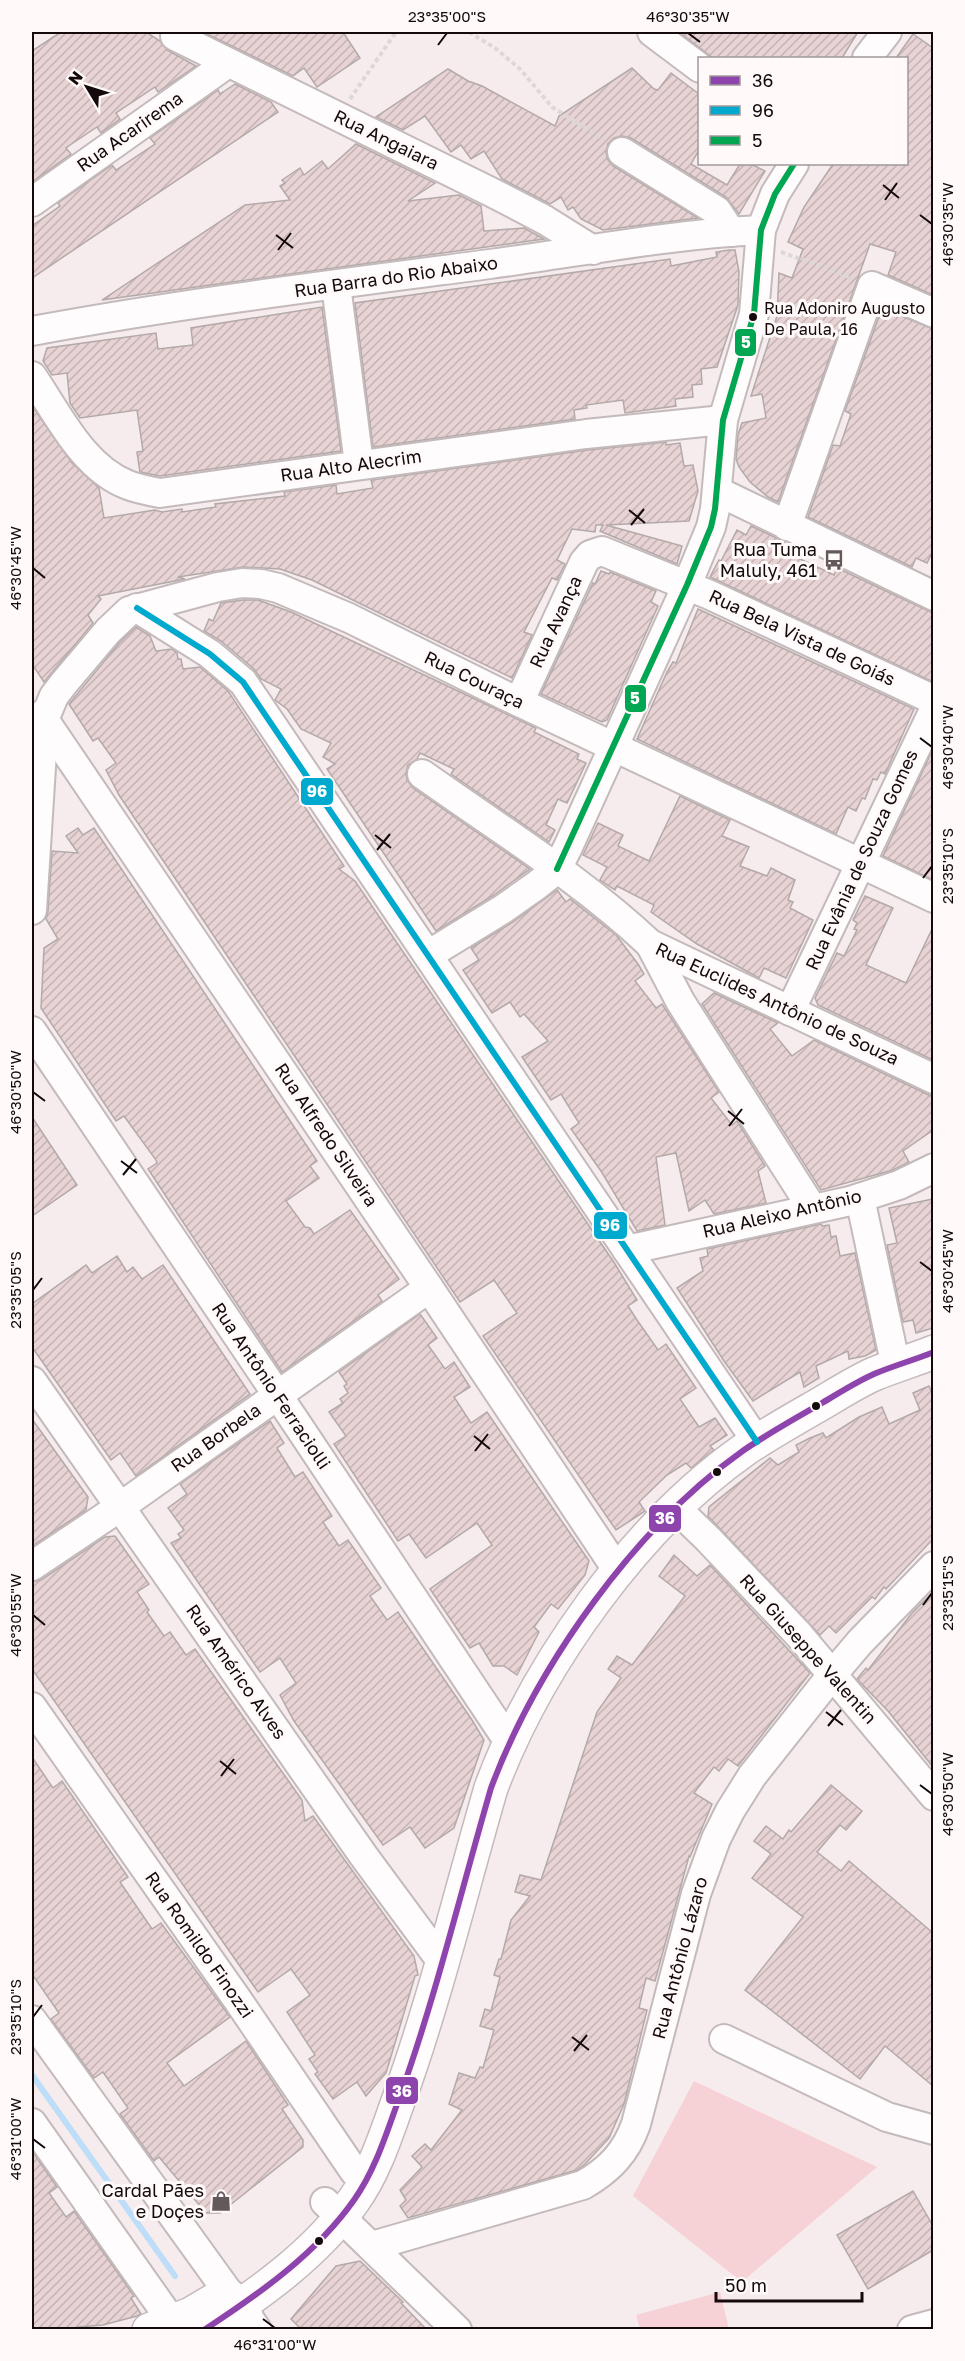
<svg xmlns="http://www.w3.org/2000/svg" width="965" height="2361" font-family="'Golos Text',sans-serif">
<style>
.green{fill:#f6d1d5}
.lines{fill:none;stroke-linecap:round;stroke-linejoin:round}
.stream{stroke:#bdddf8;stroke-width:6}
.building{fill:url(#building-hatch);stroke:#b3a9a9;stroke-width:1.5}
.minor-casing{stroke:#c4babb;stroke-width:32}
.major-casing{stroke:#c4babb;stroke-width:36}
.path{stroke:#dcd8d9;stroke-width:4;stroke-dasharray:4.5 3;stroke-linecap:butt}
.minor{stroke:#fefcfc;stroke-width:28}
.major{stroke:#fefcfc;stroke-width:33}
.bus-1-casing{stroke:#fff9f9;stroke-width:10}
.bus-2-casing{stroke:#fff9f9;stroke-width:10}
.bus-3-casing{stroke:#fff9f9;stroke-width:10}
.bus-1{stroke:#8e44ad;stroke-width:6}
.bus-2{stroke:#00a9ce;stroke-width:6}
.bus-3{stroke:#00a651;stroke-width:6}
.ticks{fill:none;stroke:#140a0b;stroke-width:2}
.bus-dot{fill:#140a0b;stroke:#fff9f9;stroke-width:2}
.labels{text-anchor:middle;stroke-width:6;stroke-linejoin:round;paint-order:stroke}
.bus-label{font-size:16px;fill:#140a0b;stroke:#fff9f9;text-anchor:start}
.street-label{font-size:18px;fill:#140a0b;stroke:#fff9f9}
.poi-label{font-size:18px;fill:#140a0b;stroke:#fff9f9;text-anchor:end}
.line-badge{stroke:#fff9f9;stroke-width:2}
.badge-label{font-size:16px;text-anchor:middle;font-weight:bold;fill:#fff}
.neatline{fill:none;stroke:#140a0b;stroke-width:2}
.ticks-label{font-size:15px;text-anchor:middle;fill:#140a0b}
</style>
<defs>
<pattern id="building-hatch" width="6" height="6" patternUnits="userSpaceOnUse" patternTransform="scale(1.5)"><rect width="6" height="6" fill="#e7d2d4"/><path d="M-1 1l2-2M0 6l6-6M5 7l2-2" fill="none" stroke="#c5b3b5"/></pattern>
</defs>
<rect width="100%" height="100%" fill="#f7eced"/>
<g class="green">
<path d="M694,2081L877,2167L742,2282L633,2196Z"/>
<path d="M720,2292L729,2329H640L636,2315Z"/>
</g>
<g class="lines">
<path class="stream" d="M32,2075L175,2276"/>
</g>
<g class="building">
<path d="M61,32H146L160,41L167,50L196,66L158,92L155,87L116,113L120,119L101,133L97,127L70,145L66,148L71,154L32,182V51Z"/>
<path d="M203,32H343L360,58L317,87L304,68L293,76Z"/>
<path d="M679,32H858L842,58H713Z"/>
<path d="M913,34L933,48V295L888,275L896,252L870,244L778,502L768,497L750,482L739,467L736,459L738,435L742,423L766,418L762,394L751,396L777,316L779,273L792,278L803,249L788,242L804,207L833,164H906V58H896Z"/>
<path d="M632,68L654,89L658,90L671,73L699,94V150L691,164L727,185L740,164H751L765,171L739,214L726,197L631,138L622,136L614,138L608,144L606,152L608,160L613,166L698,218L603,230L581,219L573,207L568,210L561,197L550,204L502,179L484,151L471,159L461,145L451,152L425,116L403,130L376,117L448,69L468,81L482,86L555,126L559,116Z"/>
<path d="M235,84L271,102L278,112L32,278V226L60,206L58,203L112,165L116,170L155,144L150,138L218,90L220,94Z"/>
<path d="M356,144L435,183L408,201L459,195L481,206L484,231L524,228L544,239L102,300L245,205L290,200L280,186L285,183L282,180L300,168L304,175L322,161L328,169Z"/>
<path d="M729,250H735L739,272L738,305L717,367L701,369L702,384L692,385L693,397L675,399L676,406L625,413L623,400L586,405L587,408L574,410L575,419L373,447L355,303L670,259L671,266L717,257L716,252Z"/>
<path d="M322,307L341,451L160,476L140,472L137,452L143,451L137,410L80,418L70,403L67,373L52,375L43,361L47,348L156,333L158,349L193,345L191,328Z"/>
<path d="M882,308L933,329V551L927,563L916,558L912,567L808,517L833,445L840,446L851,414L845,411Z"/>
<path d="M32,406L72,463L99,488L104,518L155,510L162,512L182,509V512L216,507L215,504L285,496L284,492L336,485L337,494L373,488L371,480L588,450L666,442V445L680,443L684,466L693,465L698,491L689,521L606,525L682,546L677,564L600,531L603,525H596L595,532L572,529L557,560L565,564L557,580L552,578L524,632L532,635L512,678L312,580L280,569L243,567L178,577L185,579L98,596L101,599L88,615L93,623L44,682L32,664Z"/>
<path d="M751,526L785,542L781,550L834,575L837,568L933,613V682L710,577L719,560L721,561L737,530L746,535Z"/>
<path d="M601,571L609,574L610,572L656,591L651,602L658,606L607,720L602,722L541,694L593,583L595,584Z"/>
<path d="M243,600H258L291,612L536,728L534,732L579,754L577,759L586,763L567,803L558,799L546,825L555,830L549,842L451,774L454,769L420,753L417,759L408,765L406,773L407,780L413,788L530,869L494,895L436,931L327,769L335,764L323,757L331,743L301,729L287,709L275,700L281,689L261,679L254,669L221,641L204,631L209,619L213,621L221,603Z"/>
<path d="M698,609L914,709L885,774L881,772L877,780L873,779L865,799L862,798L856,811L848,807L836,834L637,739L667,672L673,662L676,663Z"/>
<path d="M136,627L150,636L156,651L172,649L177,653L178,659H181L183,669L200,667L228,691L344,866L339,869L355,881L615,1264L637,1300L628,1306L637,1320L658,1350L666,1344L696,1388L680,1399L699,1427L715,1418L727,1435L710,1446L714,1450L691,1468L686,1463L667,1475L639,1502L645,1511L616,1530L483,1336L517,1313L494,1280L460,1302L119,795L106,770L116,763L98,738L93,741L69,704L120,642Z"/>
<path d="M933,749V880L883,856Z"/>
<path d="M680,796L730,820L722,836L749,847L740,866L767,876L771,868L795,880L788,900L793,902L790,908L813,920L786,978L764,968L759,978L697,944L651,912L654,905L617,886L615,890L600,880L607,867L583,855L598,823L623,835L618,846L649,861Z"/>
<path d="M78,828L83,835L94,828L317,1161L310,1166L319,1178L286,1201L305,1227L310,1228L314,1234L350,1210L399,1279L378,1295L382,1301L282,1372L148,1169L157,1163L156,1160L124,1116L116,1121L41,1008L44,948L58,939L46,919L48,911L52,851L78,853L66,836Z"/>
<path d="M557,890L566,902L570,899L616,935L638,964L644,974L635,981L656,1008L662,1004L719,1092L711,1098L732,1125L737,1121L765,1166L758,1171L766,1203L714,1214L705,1200L689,1211L676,1153L656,1157L665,1225L637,1231L601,1171L571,1129L579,1123L561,1094L551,1100L522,1057L548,1041L524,1014L520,1017L510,1002L492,1013L463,970L479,960L471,948L513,922Z"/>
<path d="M865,896L893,908L866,965L906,983L933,927V1060L818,1005L815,998L837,953L844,956L857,930L854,929L857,923L853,920Z"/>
<path d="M714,993L778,1023L770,1029L792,1056L814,1040L933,1097V1130L903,1151L909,1162L893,1170L821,1190L702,1004Z"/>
<path d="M32,1117L77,1185L32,1216Z"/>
<path d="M933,1199V1328L916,1333L913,1320L903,1322L887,1245L897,1243L889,1208Z"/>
<path d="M821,1224L822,1226L829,1225L831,1237L836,1236L840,1256L855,1253L876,1350L865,1356L849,1359L848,1351L816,1366L819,1378L804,1387L800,1372L753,1401L724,1361L677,1288L703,1271L700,1258L708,1256L707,1249Z"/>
<path d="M117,1256L127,1272L133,1267L142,1279L163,1265L250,1394L136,1476L120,1453L111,1460L32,1347V1304L86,1265L92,1273Z"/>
<path d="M420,1314L437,1338L428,1345L445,1369L454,1362L470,1387L454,1397L471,1423L487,1412L589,1561L585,1575L558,1609L551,1604L534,1627L539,1632L517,1675L504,1666H493L479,1643L470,1648L430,1589L492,1545L477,1523L426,1558L409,1534L398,1541L334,1444L346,1436L329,1412L343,1403L340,1399L348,1393L344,1386L347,1384L339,1372Z"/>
<path d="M929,1386L933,1396V1539L886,1589L884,1587L875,1599L872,1597L836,1633L829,1626L820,1635L708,1516L709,1507L770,1458L778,1465L799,1452L796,1445L810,1438L823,1433L826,1438L859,1417L882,1407L889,1424L920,1410L913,1393Z"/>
<path d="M32,1419L88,1497L86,1510L32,1546Z"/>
<path d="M270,1421L284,1443L277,1448L295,1477L303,1472L332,1516L323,1522L339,1546L348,1540L381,1588L370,1596L387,1620L398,1612L472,1720L484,1740L454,1828L425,1848L410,1827L383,1845L294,1721L280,1695L296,1683L280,1658L260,1672L171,1543L181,1538L178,1534L184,1530L168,1508L187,1494L180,1484Z"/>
<path d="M115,1536L149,1584L137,1592L149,1610L147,1612L164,1636L170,1632L186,1655L195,1649L302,1800L305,1821L313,1816L414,1956L418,1975L415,1976L386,2073L366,2096L357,2082L333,2099L315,2074L318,2072L309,2059L315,2055L287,2012L310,1995L291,1969L258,1992L32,1669V1582L41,1580L105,1537Z"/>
<path d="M674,1555L697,1576L710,1565L810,1673L738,1766L728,1759L719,1771L714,1767L694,1793L712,1804L690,1857L689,1856L655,1981L646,1978L639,2008L647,2010L624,2104L609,2138L585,2164L577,2170L408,2218L400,2206L406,2200L400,2190L422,2167L412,2156L425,2144L431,2150L462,2110L449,2104L459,2073L475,2078L480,2067L483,2068L494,2030L480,2026L485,2009L491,2011L500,1977L494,1975L499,1959H501L511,1920L530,1896L515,1892L520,1875L541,1880L597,1712L621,1678L608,1669L617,1656L632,1665L685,1596L659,1576Z"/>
<path d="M933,1592V1767L888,1711L857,1679L866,1668L868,1670L912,1613Z"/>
<path d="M32,1757L53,1788L62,1781L128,1877L120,1882L152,1929L161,1923L230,2017L167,2063L184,2086L246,2041L288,2105L282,2109L303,2140V2147L220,2213H206L159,2157L154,2161L120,2114L128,2108L103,2072L94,2078L51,2019L59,2013L32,1974Z"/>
<path d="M831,1785L862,1811L846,1830L840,1825L817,1852L841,1871L849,1861L933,1933V2086L885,2046L860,2079L745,1990L803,1917L752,1878L771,1854L754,1841L766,1826L783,1839L789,1830L791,1832Z"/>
<path d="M32,2151L57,2187L49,2193L66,2217L74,2211L134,2296L131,2298L141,2314L137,2316L103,2325L78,2327V2330H32Z"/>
<path d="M913,2191L933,2226V2250L868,2289L837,2235Z"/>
<path d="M360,2261L403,2302L401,2303L427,2330H302L291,2319L336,2266Z"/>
</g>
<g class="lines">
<g class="minor-casing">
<g id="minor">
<path d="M652,32L700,68"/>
<path d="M175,36L493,193L545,220L593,250"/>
<path d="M867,58L887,32"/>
<path d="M622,152L717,211L731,232"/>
<path d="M32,202L228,63"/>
<path d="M336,285L359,464"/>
<path d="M32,331C183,303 337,284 490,264C580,252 671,234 761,230"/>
<path d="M32,376C58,414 83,468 128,485C138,489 149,491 160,493L586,434L723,420"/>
<path d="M717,491L934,596"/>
<path d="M787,526L872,286L934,313"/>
<path d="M137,608L210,654L243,682L757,1442"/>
<path d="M519,702L584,562L590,555L602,551L710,595L934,700"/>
<path d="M41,715L429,1288L618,1571"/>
<path d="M422,774C499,829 581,879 650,944L934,1079"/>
<path d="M32,910L44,720L54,696L64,683L108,631L129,611L218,587L242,583L261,584L278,588L349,618L502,694L934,898"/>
<path d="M650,944L680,1001L812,1208"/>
<path d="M428,955L503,909L537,885L557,869L568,847L687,585L711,527L715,509L723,420L754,314L761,230L775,194L794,164"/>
<path d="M790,1011L934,710"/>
<path d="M32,1031L297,1424L509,1742"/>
<path d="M860,1198L896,1367"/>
<path d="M627,1250L850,1201L899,1185L934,1168"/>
<path d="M32,1381L363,1855L442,1962"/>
<path d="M677,1509L708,1539L799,1635L934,1796"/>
<path d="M32,1566L120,1507L429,1288"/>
<path d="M32,1707L237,1999L354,2171L366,2183"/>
<path d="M32,2020L228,2292L244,2304L250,2320L257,2330"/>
<path d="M724,2039L887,2117L934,2130"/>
<path d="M32,2123L178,2330"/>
<path d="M325,2202L457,2330"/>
<path d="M372,2246L583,2185C609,2170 626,2153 636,2124L696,1894L716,1839L730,1811L752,1776L832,1675L860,1642L934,1566"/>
<path d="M912,2330L934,2324"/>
</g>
</g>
<g class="major-casing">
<g id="major">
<path d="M149,2330L191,2314L223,2295"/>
<path d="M204,2330C259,2294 316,2254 354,2200C376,2169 387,2131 400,2096C436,1996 461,1891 491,1788C537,1665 636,1526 744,1450C769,1433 796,1418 822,1403C839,1393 856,1382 874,1374C893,1366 914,1360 934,1352"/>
</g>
</g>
<g class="path">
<path d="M469,32L495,48L520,69L552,107L603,139"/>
<path d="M350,99L396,32"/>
<path d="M781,252L853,278"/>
</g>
<use href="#minor" class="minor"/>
<use href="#major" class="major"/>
<g class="bus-1-casing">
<path id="bus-1" d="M204,2330C259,2294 316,2254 354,2200C376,2169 387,2131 400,2096C436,1996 461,1891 491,1788C537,1665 636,1526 744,1450C769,1433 796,1418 822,1403C839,1393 856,1382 874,1374C893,1366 914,1360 934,1352"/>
</g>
<g class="bus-2-casing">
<path id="bus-2" d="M137,608L210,654L243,682L757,1442"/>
</g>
<g class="bus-3-casing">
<path id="bus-3" d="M557,869L687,585L711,527L715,509L723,420L754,314L761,230L775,194L794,164"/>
</g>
<use href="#bus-1" class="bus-1"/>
<use href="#bus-2" class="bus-2"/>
<use href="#bus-3" class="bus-3"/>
</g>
<path class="ticks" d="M688,33L700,42M438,45L447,33M883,185L899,198M885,200L897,183M920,215L932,224M276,235L293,248M278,250L291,233M629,510L645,523M631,525L644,509M33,568L45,578M920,738L932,747M375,835L391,848M377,850L390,834M923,878L932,866M33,1092L45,1101M728,1111L744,1124M729,1126L742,1109M121,1161L137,1173M123,1175L136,1159M920,1262L932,1271M33,1290L42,1278M474,1436L490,1449M475,1451L488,1434M923,1605L932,1593M33,1615L45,1625M826,1712L843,1725M828,1726L841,1710M220,1761L236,1774M221,1776L234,1759M920,1785L932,1794M33,2017L42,2005M572,2037L589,2050M574,2051L587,2035M33,2139L45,2148M263,2319L275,2328"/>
<defs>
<g id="bus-bare" transform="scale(1.62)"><path d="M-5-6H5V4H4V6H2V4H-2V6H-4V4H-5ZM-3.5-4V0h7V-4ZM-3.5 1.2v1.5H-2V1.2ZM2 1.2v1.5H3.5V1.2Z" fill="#63595a" stroke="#fff9f9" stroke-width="2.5" paint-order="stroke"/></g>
<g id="shop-bare" transform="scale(1.62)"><path d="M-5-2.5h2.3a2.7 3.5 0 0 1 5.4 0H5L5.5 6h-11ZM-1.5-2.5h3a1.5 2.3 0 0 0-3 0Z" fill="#63595a" stroke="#fff9f9" stroke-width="2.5" paint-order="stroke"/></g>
</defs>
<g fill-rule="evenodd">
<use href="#bus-bare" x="834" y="560"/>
<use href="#shop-bare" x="221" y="2201"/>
</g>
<g class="bus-dot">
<circle cx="753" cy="317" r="5"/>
<circle cx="816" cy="1406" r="5"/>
<circle cx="717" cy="1472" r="5"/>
<circle cx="319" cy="2241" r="5"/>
</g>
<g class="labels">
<g class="bus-label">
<text x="764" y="314">Rua Adoniro Augusto<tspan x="764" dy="21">De Paula, 16</tspan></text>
</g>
<g class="street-label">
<text transform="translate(130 132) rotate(-35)" y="6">Rua Acarirema</text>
<text transform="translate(386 140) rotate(26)" y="6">Rua Angaiara</text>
<text transform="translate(396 277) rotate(-8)" y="6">Rua Barra do Rio Abaixo</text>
<text transform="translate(351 466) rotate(-8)" y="6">Rua Alto Alecrim</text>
<text transform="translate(556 622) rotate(-65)" y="6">Rua Avança</text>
<text transform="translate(802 638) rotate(25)" y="6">Rua Bela Vista de Goiás</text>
<text transform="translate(474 680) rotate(26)" y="6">Rua Couraça</text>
<text transform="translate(862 860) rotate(-65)" y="6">Rua Evânia de Souza Gomes</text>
<text transform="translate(777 1004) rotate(25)" y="6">Rua Euclides Antônio de Souza</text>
<text transform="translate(326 1135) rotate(56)" y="6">Rua Alfredo Silveira</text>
<text transform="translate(782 1214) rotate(-13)" y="6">Rua Aleixo Antônio</text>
<text transform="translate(271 1386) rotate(56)" y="6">Rua Antônio Ferraciolli</text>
<text transform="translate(216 1438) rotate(-35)" y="6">Rua Borbela</text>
<text transform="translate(808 1649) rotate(48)" y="6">Rua Giuseppe Valentin</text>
<text transform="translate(236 1672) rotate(55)" y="6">Rua Américo Alves</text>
<text transform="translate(199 1945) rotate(55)" y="6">Rua Romildo Finozzi</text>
<text transform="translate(680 1958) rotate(-75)" y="6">Rua Antônio Lázaro</text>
</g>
<g class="poi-label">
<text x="817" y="556">Rua Tuma<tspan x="817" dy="21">Maluly, 461</tspan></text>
<text x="204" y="2197">Cardal Pães<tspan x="204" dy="21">e Doçes</tspan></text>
</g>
</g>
<g class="line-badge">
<rect x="734" y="328" width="23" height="29" rx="6" fill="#00a651"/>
<rect x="624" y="684" width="23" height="29" rx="6" fill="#00a651"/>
<rect x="300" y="777" width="34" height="29" rx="6" fill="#00a9ce"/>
<rect x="593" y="1211" width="35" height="29" rx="6" fill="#00a9ce"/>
<rect x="648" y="1504" width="34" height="29" rx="6" fill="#8e44ad"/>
<rect x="385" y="2076" width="34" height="29" rx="6" fill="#8e44ad"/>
</g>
<g class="badge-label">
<text x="746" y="348">5</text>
<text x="635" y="704">5</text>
<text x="317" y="797">96</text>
<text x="610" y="1231">96</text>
<text x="665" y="1524">36</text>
<text x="402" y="2097">36</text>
</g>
<rect width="965" height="2361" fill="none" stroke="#fff9f9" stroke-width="66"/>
<rect x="698" y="57" width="210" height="108" fill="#fff9f9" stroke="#a1999a" stroke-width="1.5"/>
<rect x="710" y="76" width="30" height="9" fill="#8e44ad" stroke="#a1999a" stroke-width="1.5"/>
<text x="752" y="87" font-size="18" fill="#140a0b">36</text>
<rect x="710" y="106" width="30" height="9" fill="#00a9ce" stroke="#a1999a" stroke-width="1.5"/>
<text x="752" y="117" font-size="18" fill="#140a0b">96</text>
<rect x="710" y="136" width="30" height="9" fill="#00a651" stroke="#a1999a" stroke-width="1.5"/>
<text x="752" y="147" font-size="18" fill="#140a0b">5</text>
<g transform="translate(87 87) rotate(308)" stroke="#fff9f9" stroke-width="4.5" paint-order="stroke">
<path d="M0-4.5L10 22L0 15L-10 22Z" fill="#140a0b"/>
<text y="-9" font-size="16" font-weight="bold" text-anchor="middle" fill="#140a0b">N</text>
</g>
<path d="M716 2292v9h146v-9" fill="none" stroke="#140a0b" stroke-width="3"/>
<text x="725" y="2292" font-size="18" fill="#140a0b" stroke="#fff9f9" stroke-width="4.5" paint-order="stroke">50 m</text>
<rect x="33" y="33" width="899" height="2295" class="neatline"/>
<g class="ticks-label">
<text x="447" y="22">23°35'00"S</text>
<text x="688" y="22">46°30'35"W</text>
<text transform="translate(948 224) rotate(-90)" y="5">46°30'35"W</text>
<text transform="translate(16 568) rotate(-90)" y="5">46°30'45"W</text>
<text transform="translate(948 747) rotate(-90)" y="5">46°30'40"W</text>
<text transform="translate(948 866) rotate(-90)" y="5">23°35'10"S</text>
<text transform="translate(16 1092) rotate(-90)" y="5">46°30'50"W</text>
<text transform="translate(948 1271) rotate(-90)" y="5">46°30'45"W</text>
<text transform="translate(16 1290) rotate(-90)" y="5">23°35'05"S</text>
<text transform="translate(948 1593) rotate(-90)" y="5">23°35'15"S</text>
<text transform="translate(16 1615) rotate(-90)" y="5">46°30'55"W</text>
<text transform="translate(948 1794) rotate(-90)" y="5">46°30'50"W</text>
<text transform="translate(16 2017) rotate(-90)" y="5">23°35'10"S</text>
<text transform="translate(16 2139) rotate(-90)" y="5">46°31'00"W</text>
<text x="275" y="2350">46°31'00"W</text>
</g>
</svg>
